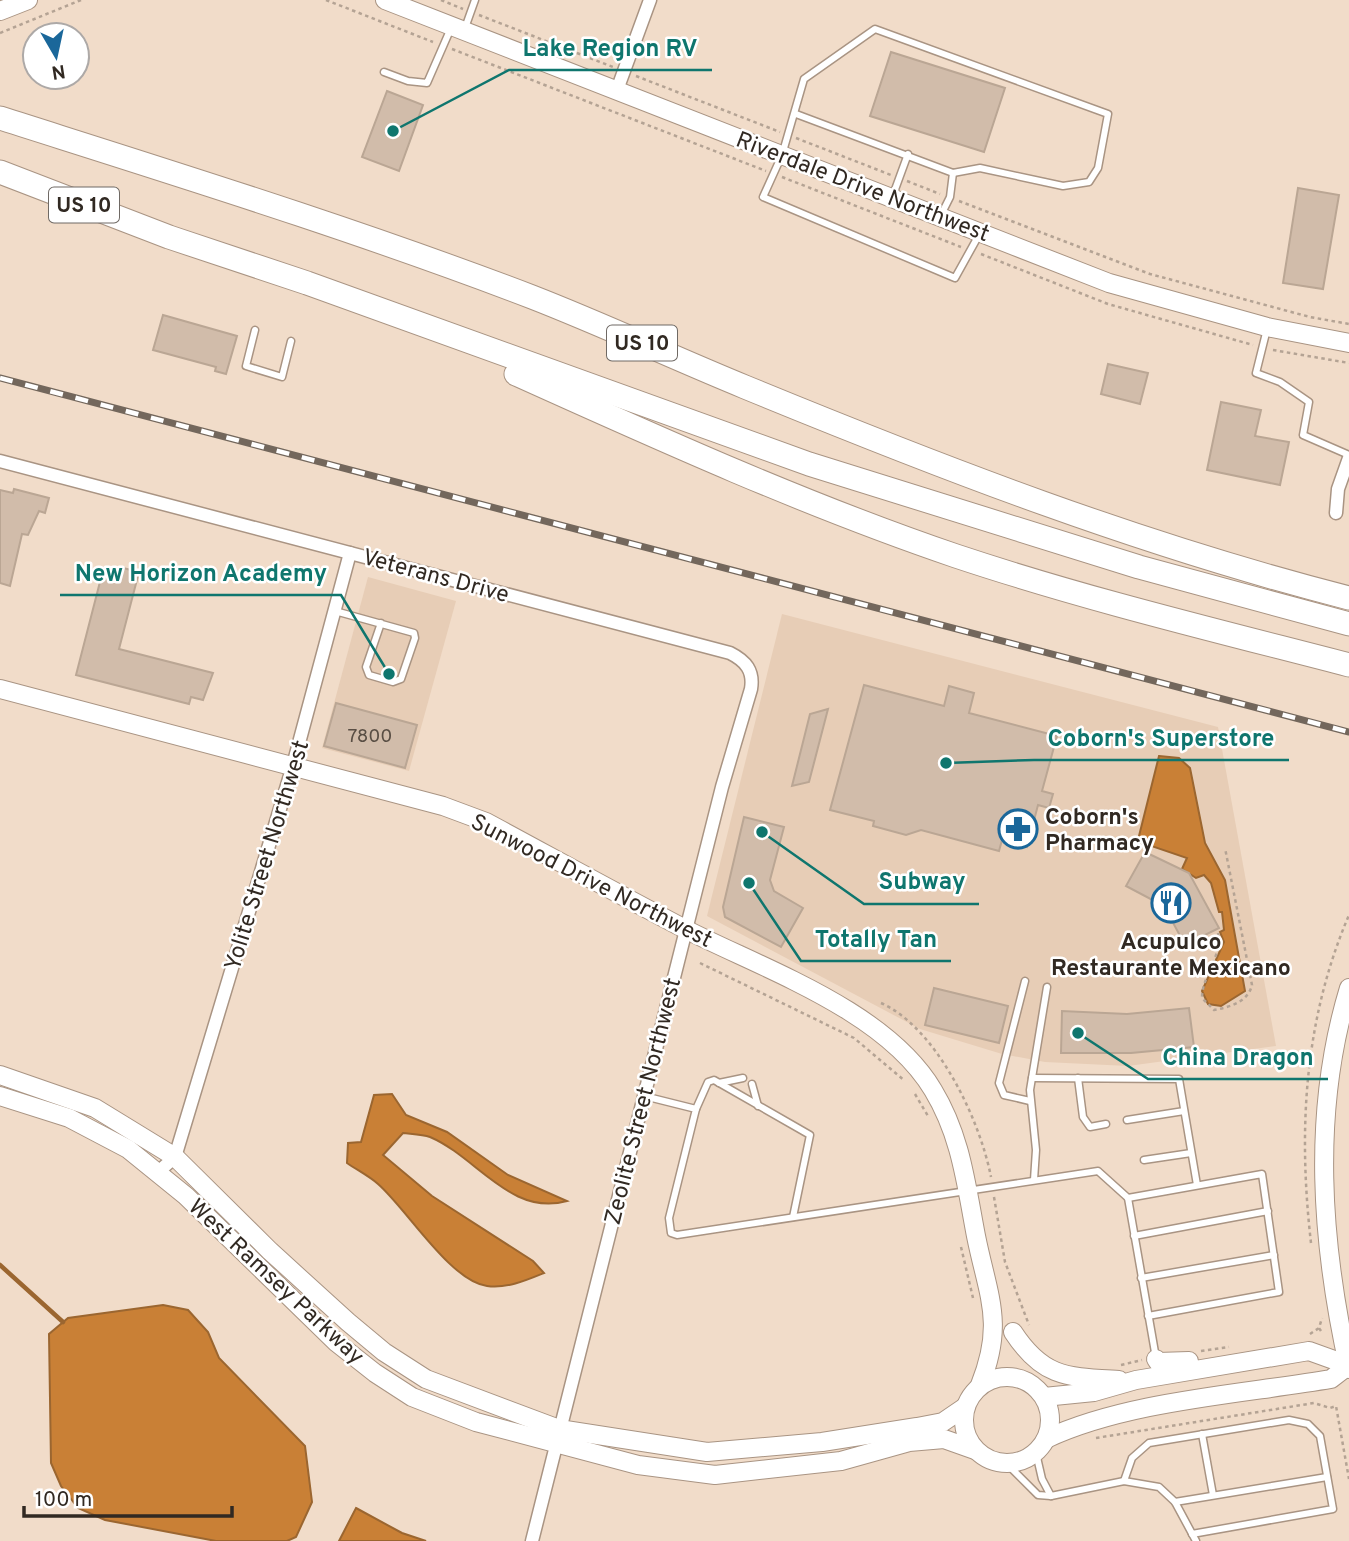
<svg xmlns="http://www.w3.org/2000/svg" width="1349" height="1541" font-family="Overpass,sans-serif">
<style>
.built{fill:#e7cdb6}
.water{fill:#c98036;stroke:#9b6630;stroke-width:2}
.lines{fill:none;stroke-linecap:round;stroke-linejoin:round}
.stream{stroke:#9b6630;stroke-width:4.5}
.building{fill:#d1bcaa;stroke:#baa694;stroke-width:2}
.lane-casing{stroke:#a99483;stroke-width:9}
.street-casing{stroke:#a99483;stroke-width:15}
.secondary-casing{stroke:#a99483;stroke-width:20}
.highway-casing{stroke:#a99483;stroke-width:25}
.path{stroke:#b4a394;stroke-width:2.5;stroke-dasharray:3.5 3.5;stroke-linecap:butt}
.lane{stroke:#fff;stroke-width:6}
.street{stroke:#fff;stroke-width:12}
.secondary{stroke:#fff;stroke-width:18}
.highway{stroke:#fff;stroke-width:23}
.rail-casing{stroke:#73675c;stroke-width:7}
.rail{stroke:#fff;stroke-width:4.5;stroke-dasharray:13;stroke-linecap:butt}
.labels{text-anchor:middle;stroke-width:5;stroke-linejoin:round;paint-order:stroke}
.number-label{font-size:19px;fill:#594e44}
.shield{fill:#fff;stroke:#6f6964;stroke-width:2}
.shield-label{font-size:21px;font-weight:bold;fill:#312922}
.street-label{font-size:23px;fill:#312922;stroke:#fff}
.poi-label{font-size:23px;font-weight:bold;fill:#312922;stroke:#fff;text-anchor:start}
.leader{fill:none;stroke:#0f766e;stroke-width:2.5}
.callout-dot{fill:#0f766e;stroke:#fff;stroke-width:2.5}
.callout-label{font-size:24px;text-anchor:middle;font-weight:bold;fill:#0f766e;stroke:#fff;stroke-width:5;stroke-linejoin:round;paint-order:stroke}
</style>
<rect width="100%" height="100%" fill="#f1dcc9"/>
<g class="built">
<path d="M368,577L456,601L409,771L322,748Z"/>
<path d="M782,614L1218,727L1276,1046L1128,1066L1045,1062L1002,1054L920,1029L707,916Z"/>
</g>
<g class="water">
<path d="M1159,756L1179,758L1190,768L1205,843L1225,880L1245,991L1221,1006L1208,1004L1202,991L1224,942L1220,932L1224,930L1222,912H1219L1211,883L1204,875L1196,878L1182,869L1187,858L1143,843L1139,846L1138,840Z"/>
<path d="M392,1094L406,1115L447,1132L508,1175L567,1201C511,1217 477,1157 430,1137C422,1134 411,1134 403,1133L383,1155L432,1196L533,1261L544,1273C527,1280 506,1289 487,1286C450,1281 406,1208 378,1184C369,1176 357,1170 347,1163L348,1143L361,1142L374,1095Z"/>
<path d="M163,1305L188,1310L208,1332L219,1358L305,1446L312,1502L296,1537L287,1541H216L105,1520L78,1508L61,1486L51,1463L49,1334L68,1318Z"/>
<path d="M356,1508L402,1533L426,1541H339Z"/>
</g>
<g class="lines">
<path class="stream" d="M0,1265L63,1322"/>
</g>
<g class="building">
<path d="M891,52L1005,88L984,152L870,116Z"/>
<path d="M387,91L423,105L399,171L362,157Z"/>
<path d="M1298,188L1339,195L1323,289L1283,283Z"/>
<path d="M163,315L237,336L226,374L215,371L216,367L153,350Z"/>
<path d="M1108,364L1148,373L1140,404L1101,394Z"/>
<path d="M1221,402L1261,410L1255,436L1289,442L1280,485L1207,470Z"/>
<path d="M14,489L49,498L45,513L39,511L28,535L22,534L10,586L0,583V490L13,493Z"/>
<path d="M123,568L139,572L119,649L213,673L203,700L191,697L189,704L76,675L101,578L109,580L112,569L122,572Z"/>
<path d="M864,685L944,706L949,686L974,693L969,713L1057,736L1042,791L1053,794L1049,808L1038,805L1027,847L1002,840L999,851L921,830L906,835L873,826L874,821L830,810Z"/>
<path d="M336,703L417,725L405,768L324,746Z"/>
<path d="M828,709L809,782L792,786L810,714Z"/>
<path d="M744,817L784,827L770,880L774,891L803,908L781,947L725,917L723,907Z"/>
<path d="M1145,852L1189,873L1219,928L1185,945L1164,906L1126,886Z"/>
<path d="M934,988L1008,1006L999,1043L925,1025Z"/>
<path d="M1189,1008L1194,1047L1131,1053H1061L1062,1011L1127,1014Z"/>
</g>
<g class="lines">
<g class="lane-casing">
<g id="lane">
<path d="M465,28L475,0"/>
<path d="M384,72L408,81L427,83L451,28"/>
<path d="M796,114L953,173L980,168L1063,186L1089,182L1098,168L1108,114L875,29L804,79L782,155L763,197L955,278L980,233"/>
<path d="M893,195L908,154"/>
<path d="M941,215L950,197L953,173"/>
<path d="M1267,329L1256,373L1280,382L1309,402L1303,435L1349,455"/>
<path d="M255,330L246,366L282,377L291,341"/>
<path d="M335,611L414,633L415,638L401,679L393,682L369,675L366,667L381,623"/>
<path d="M1025,981L999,1083L1004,1095L1030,1101"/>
<path d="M1032,1078L1179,1079L1197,1185"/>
<path d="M1078,1078L1083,1117L1090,1127L1106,1124"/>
<path d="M719,1083L743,1078"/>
<path d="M752,1084L758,1106"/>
<path d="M644,1096L696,1109L669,1218L671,1233L677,1235L1098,1171L1128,1198L1262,1174L1279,1292L1148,1316"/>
<path d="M696,1109L708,1082L714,1080L810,1135L793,1217"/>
<path d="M1127,1120L1184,1111"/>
<path d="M1144,1160L1191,1153"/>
<path d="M1034,1180L1036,1150L1030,1090L1047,987"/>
<path d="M1128,1198L1156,1358"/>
<path d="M1134,1236L1268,1211"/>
<path d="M1141,1278L1274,1255"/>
<path d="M1202,1434L1213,1495"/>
<path d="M1036,1453L1042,1479L1051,1496"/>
<path d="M1006,1463L1038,1495L1051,1496L1124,1481L1159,1487L1175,1502L1196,1541"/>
<path d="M1124,1481L1132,1458L1149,1443L1289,1420L1308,1424L1320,1436L1333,1509L1192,1534"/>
<path d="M1175,1502L1327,1477"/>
</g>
</g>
<g class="street-casing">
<g id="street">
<path d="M617,90L650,0"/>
<path d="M0,461L730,653C746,661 754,671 751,689L722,787L532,1541"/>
<path d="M1336,513L1338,489L1349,458"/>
<path d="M157,1173L175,1157L292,769L350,553"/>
</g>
</g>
<g class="secondary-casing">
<g id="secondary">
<path d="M385,0L1109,283L1267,327L1349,343"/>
<path d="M0,11L28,0"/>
<path d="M0,689L443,806L486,822C553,858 620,895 687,930C766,970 886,1011 933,1090C961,1136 966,1184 976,1236C988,1296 1005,1323 980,1385"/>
<path d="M1349,988C1311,1113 1321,1243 1349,1369"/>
<path d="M0,1075L95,1108L175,1157L270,1251L348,1322L384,1352L426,1379L559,1429L707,1452L822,1442L917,1427L943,1422L965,1407"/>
<path d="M0,1096L69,1118L128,1149L186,1196L337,1343L375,1373L412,1397L476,1422L638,1465L715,1475L841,1461L909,1442L944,1439L975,1450"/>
<path d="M1013,1332C1043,1378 1067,1377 1119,1380"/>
<path d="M1156,1359L1158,1362L1189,1361"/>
<circle cx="1007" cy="1420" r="43"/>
<path d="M1044,1397L1094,1392L1136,1380L1309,1351L1348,1365"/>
<path d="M1046,1439C1126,1401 1243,1394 1331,1379L1349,1365"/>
</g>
</g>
<g class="highway-casing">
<g id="highway">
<path d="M0,118C179,175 357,230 532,297C604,325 674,358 745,387C942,468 1141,545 1349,598"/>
<path d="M0,172L169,237L307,283L809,464L1139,567L1349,624"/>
<path d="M516,374C660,439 806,505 956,556C1085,599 1218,631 1349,665"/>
</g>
</g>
<g class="path">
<path d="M326,0L433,42"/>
<path d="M441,0L463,9"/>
<path d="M479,15L613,67"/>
<path d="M0,33L81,0"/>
<path d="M452,49L766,171"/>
<path d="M636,76L780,132"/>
<path d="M796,138L891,175"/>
<path d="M782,177L961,247"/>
<path d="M907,181L940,194"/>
<path d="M959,201L1150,274L1310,317L1349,324"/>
<path d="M981,254L1108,304L1253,345"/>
<path d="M1273,350L1349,363"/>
<path d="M1218,933C1223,956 1202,975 1202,998L1214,1010C1230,1007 1248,1002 1252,985L1225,848"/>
<path d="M700,963L854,1038L905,1081"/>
<path d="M881,1003C937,1028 980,1120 991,1177"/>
<path d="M915,1094L928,1116"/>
<path d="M994,1197L1005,1262L1029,1325"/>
<path d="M1311,1243C1298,1130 1304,1020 1349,915"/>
<path d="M961,1247L973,1298"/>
<path d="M1321,1331L1319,1328L1322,1318"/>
<path d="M1310,1334L1319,1328"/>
<path d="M1201,1351L1229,1347"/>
<path d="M1121,1365L1142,1360"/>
<path d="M1096,1438L1314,1403L1330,1408L1336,1406L1349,1479"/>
</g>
<use href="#lane" class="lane"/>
<use href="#street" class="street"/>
<use href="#secondary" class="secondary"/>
<use href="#highway" class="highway"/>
<g class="rail-casing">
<path id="rail" d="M0,378L1349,732"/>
</g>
<use href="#rail" class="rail"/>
</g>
<defs>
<g id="pharmacy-ring" transform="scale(2.0125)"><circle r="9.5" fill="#fff" stroke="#1a679a" stroke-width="1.5"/><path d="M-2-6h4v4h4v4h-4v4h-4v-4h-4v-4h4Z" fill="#1a679a"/></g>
<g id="restaurant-ring" transform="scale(2.0125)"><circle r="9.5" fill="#fff" stroke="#1a679a" stroke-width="1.5"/><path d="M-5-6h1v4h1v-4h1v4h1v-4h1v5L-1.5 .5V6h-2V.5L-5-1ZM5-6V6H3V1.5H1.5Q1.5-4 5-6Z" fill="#1a679a"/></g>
</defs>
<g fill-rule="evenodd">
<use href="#pharmacy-ring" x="1018" y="829"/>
<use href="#restaurant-ring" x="1171" y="903"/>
</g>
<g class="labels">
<g class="number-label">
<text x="370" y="742">7800</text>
</g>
<g class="shield">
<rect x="49" y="187.5" width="70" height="35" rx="5"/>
<rect x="607" y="325.5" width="70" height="35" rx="5"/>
</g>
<g class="shield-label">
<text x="84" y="212">US 10</text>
<text x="642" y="350">US 10</text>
</g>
<g class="street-label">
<text transform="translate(863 186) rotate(21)" y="8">Riverdale Drive Northwest</text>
<text transform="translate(436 575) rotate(15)" y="8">Veterans Drive</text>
<text transform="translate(266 855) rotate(-73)" y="8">Yolite Street Northwest</text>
<text transform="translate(592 880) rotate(27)" y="8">Sunwood Drive Northwest</text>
<text transform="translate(642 1101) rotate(-76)" y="8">Zeolite Street Northwest</text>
<text transform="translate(277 1281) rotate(43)" y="8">West Ramsey Parkway</text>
</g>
<g class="poi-label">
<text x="1045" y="824">Coborn's<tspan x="1045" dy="26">Pharmacy</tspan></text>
<text x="1171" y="949" text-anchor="middle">Acupulco<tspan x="1171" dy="26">Restaurante Mexicano</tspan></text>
</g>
</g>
<path class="leader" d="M393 131L509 70H712M389 674L341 595H60M946 763L1034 760H1289M762 832L864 904H979M749 883L801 961H951M1078 1033L1148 1079H1328"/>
<g class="callout-dot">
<circle cx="393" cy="131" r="7"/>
<circle cx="389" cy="674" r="7"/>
<circle cx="946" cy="763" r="7"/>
<circle cx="762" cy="832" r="7"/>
<circle cx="749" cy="883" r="7"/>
<circle cx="1078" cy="1033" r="7"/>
</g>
<g class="callout-label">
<text x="610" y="56">Lake Region RV</text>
<text x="201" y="581">New Horizon Academy</text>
<text x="1161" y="746">Coborn's Superstore</text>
<text x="922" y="889">Subway</text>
<text x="876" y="947">Totally Tan</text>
<text x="1238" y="1065">China Dragon</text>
</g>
<g transform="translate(56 56) rotate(171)"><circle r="33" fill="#ffffff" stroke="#ada9a7" stroke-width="2"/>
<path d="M0-5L12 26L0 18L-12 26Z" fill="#1a679a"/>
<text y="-10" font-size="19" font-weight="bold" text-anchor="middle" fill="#312922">N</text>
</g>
<path d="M24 1506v10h208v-10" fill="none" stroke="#312922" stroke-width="3.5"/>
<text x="35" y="1506" font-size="21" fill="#312922" stroke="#ffffff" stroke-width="5" paint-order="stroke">100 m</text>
</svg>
